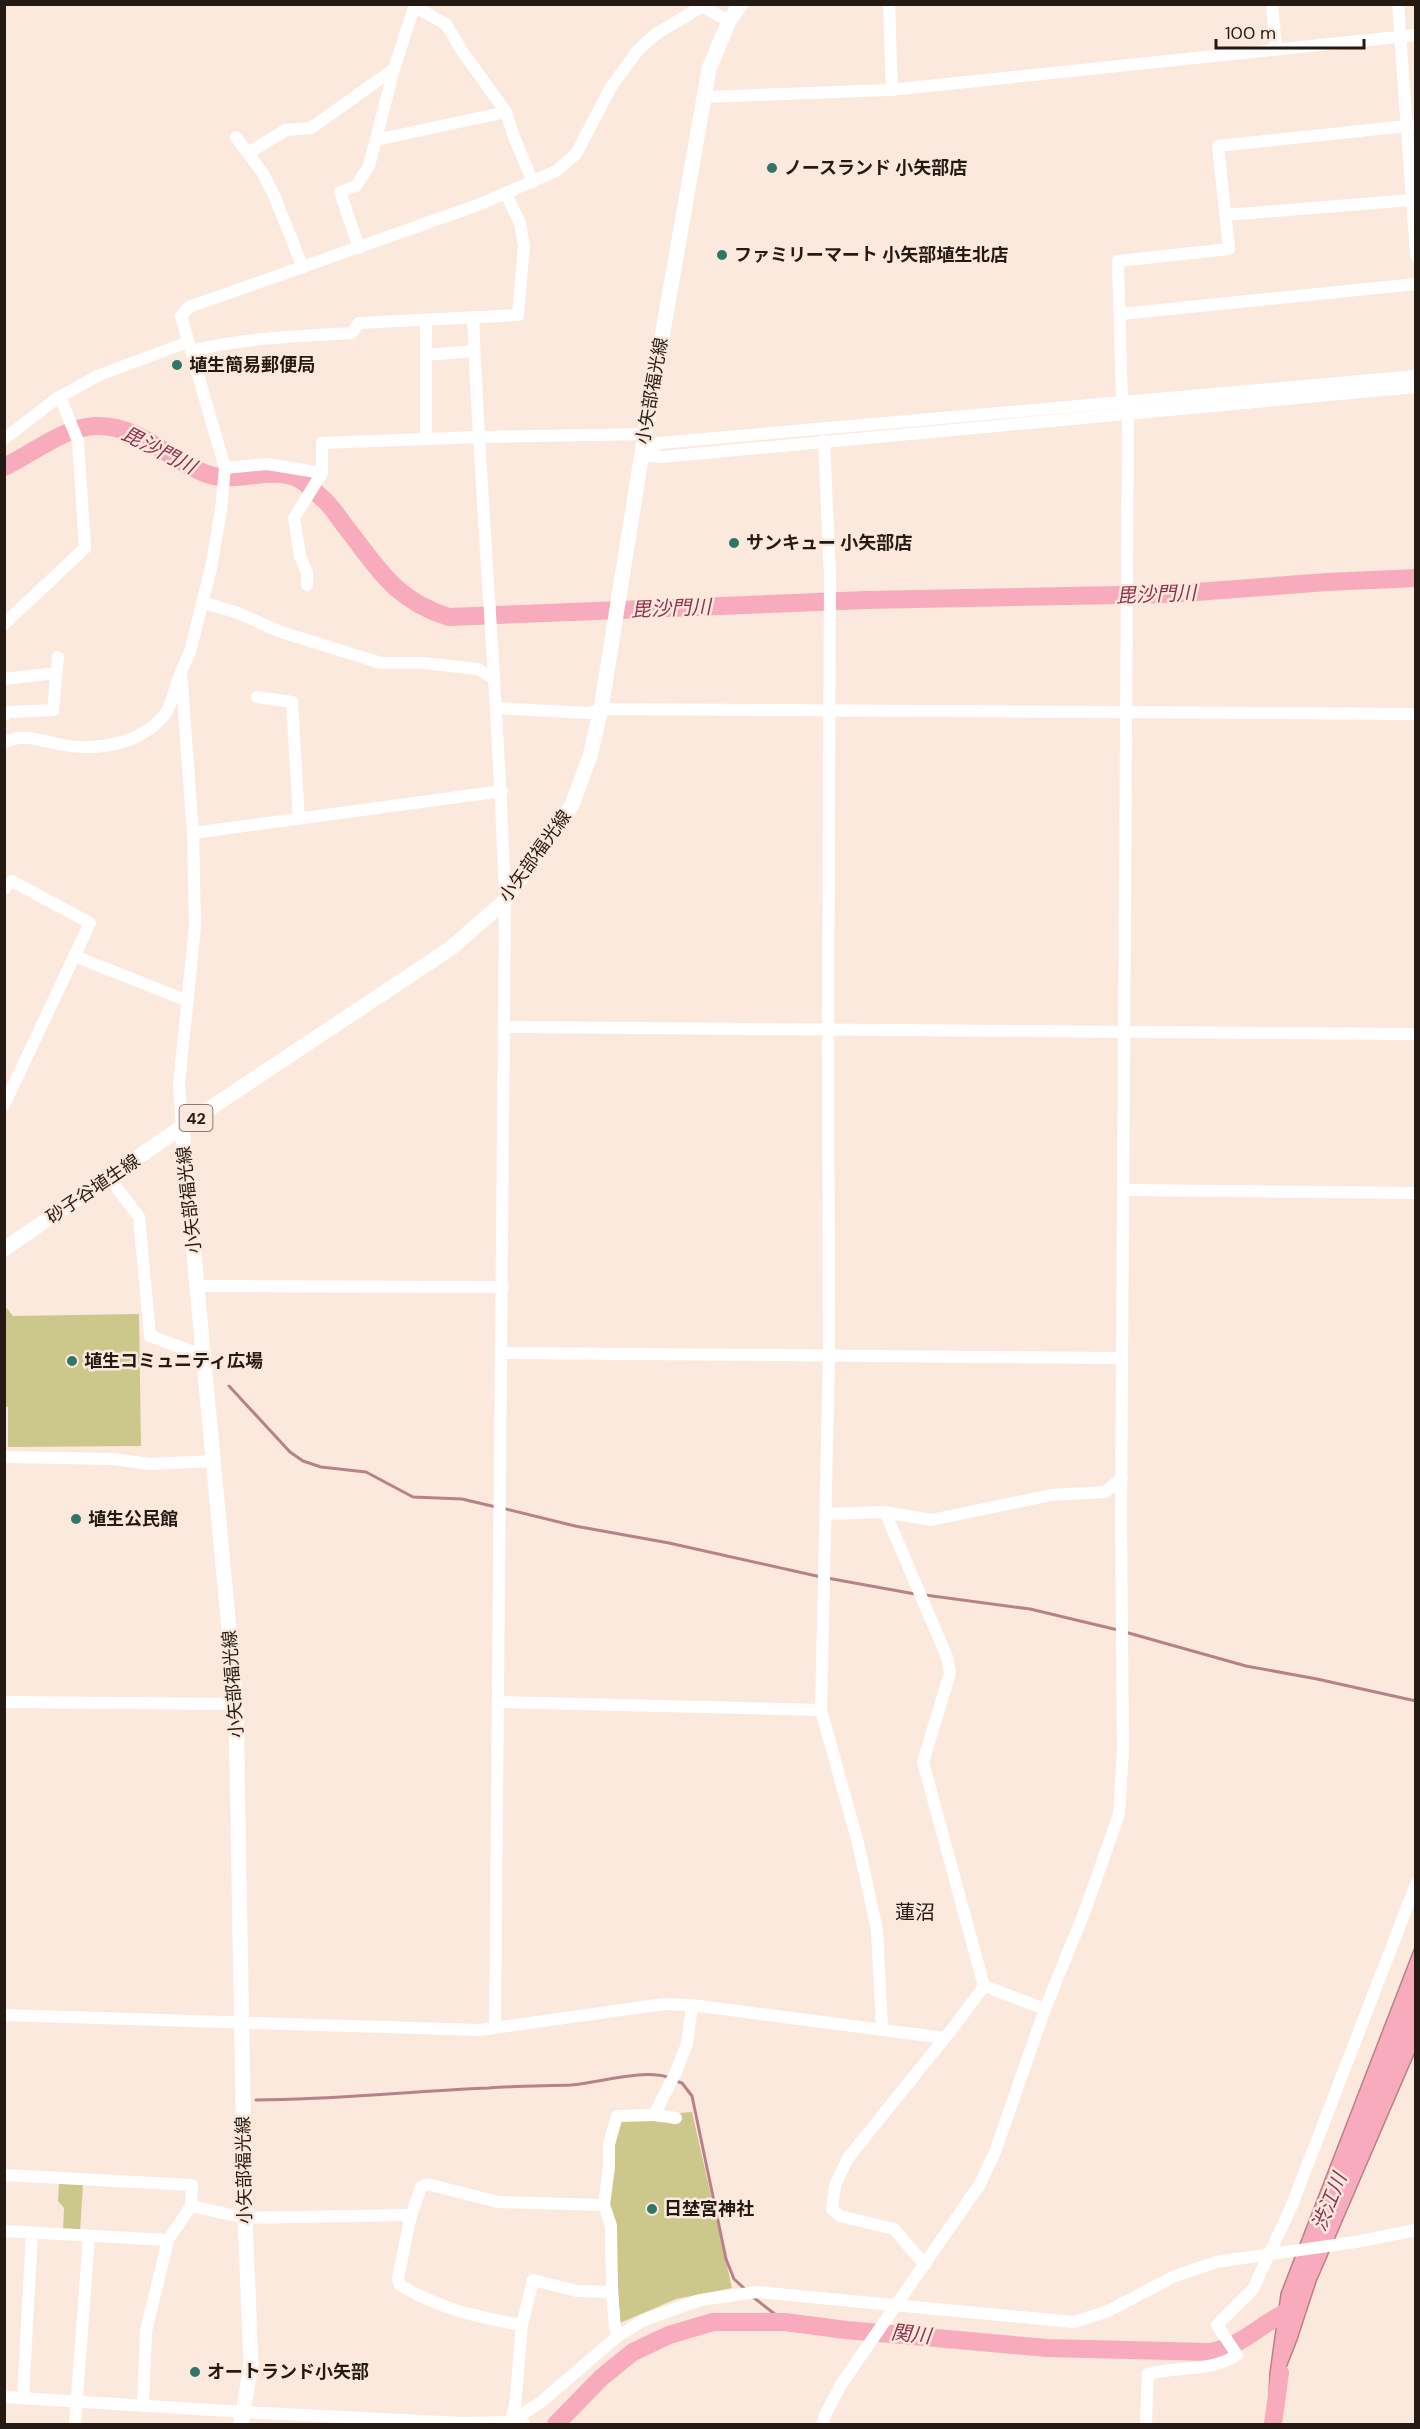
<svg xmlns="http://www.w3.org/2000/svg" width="1420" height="2429" font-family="'DM Sans','Noto Sans JP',sans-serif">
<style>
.green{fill:#ccc78b}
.water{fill:#f8abbc;stroke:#b98089;stroke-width:1.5}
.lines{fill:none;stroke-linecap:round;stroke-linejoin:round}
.stream{stroke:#b98089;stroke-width:3}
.river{stroke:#f8abbc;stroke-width:18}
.minor{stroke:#fff;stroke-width:12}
.major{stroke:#fff;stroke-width:15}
.poi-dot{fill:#317568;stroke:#fce9dd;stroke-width:2}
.labels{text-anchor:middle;stroke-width:5;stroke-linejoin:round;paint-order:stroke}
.shield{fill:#fce9dd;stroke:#665850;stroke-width:1.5}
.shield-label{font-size:16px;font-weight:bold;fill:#251a13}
.poi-label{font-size:18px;font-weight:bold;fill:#251a13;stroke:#fce9dd;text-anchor:start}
.street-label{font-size:18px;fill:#251a13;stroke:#fce9dd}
.water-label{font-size:20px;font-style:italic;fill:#8c334d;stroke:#fce9dd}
.neighbourhood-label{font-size:20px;fill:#251a13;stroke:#fce9dd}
</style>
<rect width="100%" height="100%" fill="#fce9dd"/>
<g class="green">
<path d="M5,1306L13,1316L139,1314L141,1446L8,1447V1407L4,1406Z"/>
<path d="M692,2112L732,2288L676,2299L620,2323L615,2229L604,2206L617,2118Z"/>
<path d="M59,2183L83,2184L80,2232L63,2230L64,2208L58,2201Z"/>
</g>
<path class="water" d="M1415,1947V2052L1316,2282L1297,2340L1268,2414L1270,2372L1281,2293Z"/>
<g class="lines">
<g class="stream">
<path d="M229,1386L290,1452L303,1461L321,1467L366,1472L413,1497L462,1499L496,1507"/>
<path d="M502,1508L575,1526L669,1543L821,1577"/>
<path d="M827,1578L915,1594"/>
<path d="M925,1595L1030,1609L1118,1630"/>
<path d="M1125,1632L1246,1666L1317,1679L1416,1701"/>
<path d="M676,2081L682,2083L692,2096L726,2259L734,2279L746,2290"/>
<path d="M256,2100C334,2100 411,2091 489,2088C516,2086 543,2086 571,2085C600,2083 643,2068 670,2078"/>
<path d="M753,2297L785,2322"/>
</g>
<g class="river">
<path d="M4,467C34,453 62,428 95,426C140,424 169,461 207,474C237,485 272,464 301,480C308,485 316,492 322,498C331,505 338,517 345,526C378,568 394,600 449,617L866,600L1170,594L1327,582L1416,578"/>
<path d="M556,2424L602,2377L633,2352L669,2335L713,2322H785L846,2330L1047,2348L1210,2352C1242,2347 1261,2323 1289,2311"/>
<path d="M1273,2424L1280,2373"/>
</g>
<g class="minor">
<path d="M698,4L729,21"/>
<path d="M889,4L892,90"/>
<path d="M1272,4L1276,48"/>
<path d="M1398,4L1416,256"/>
<path d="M415,7L446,24L462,51L506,112L514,137L533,182"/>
<path d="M704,97L890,90L1416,35"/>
<path d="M236,137L262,172L274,195L303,268"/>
<path d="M376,140L506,112"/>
<path d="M248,153L286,130L311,128L394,69"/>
<path d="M1226,215L1411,200"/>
<path d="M359,248L340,192L356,186L369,166L394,69L415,4"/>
<path d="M1121,314L1416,284"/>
<path d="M473,317C481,512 499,706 505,901L495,2027"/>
<path d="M191,351C244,338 298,336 352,333L359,323L518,315L524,246L520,223L506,194"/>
<path d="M426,355V320"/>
<path d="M4,439L56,399L97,376L188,342"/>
<path d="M426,439V355L474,351"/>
<path d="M824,441L830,575L828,1029L829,1357L821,1710L858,1843L877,1930L882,2028"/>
<path d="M641,455L659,443L1416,376"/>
<path d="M641,455L662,457L1416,387"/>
<path d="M225,468L267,464L322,473V443L478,437L645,434"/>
<path d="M307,585V573L300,556L294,518L322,473"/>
<path d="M202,602L238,613L281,632L381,663H423L478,669L494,679"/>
<path d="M4,624L85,548L78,441L60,397"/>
<path d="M4,679L56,673"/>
<path d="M257,697L292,702L299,819"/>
<path d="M496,708L589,713L601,709L1416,714"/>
<path d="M4,715L10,712L53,710L58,657"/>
<path d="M4,743C23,733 39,740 58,744C94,752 141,745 165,714C172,705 175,686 180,675"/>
<path d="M193,833L502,791"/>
<path d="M4,889L12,881L90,923L4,1105"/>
<path d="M74,956L188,1001"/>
<path d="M505,1027L1416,1034"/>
<path d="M182,1127L179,1084L195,926L193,833L181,671L190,652L211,568L221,510L225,468L181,316L189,307L478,205L556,171L576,154L611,87L638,50L656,34L701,7"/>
<path d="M110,1179L139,1217L150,1336L204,1356"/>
<path d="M1124,1190L1416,1193"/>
<path d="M197,1286L503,1287"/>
<path d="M502,1353L1122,1358"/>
<path d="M4,1457L114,1459L149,1464L214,1461"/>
<path d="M885,1512L947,1657L950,1673L923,1762L984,1986"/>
<path d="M826,1514L885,1512L931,1520L1051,1495L1105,1492L1122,1478"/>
<path d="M4,1702L236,1704"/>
<path d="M498,1702L821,1710"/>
<path d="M984,1986L1045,2009"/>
<path d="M4,2015L480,2030L664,2004L692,2005L944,2038"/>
<path d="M654,2115L676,2118"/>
<path d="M4,2175L192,2185L191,2206L168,2240L146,2331L143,2406"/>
<path d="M604,2205L609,2167V2144L617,2116L654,2115L676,2072L687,2044L692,2005"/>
<path d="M191,2206L245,2218L411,2215L398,2278L400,2285C437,2308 480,2318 522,2325L533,2280L577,2291L612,2292L615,2328L618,2336"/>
<path d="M411,2215L421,2187L427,2184L498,2202L604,2205L611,2226L612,2292"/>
<path d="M4,2231L168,2240"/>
<path d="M925,2265L894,2229L840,2216L832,2209L835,2185L848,2158L956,2024L984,1986"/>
<path d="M4,2397L244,2412L463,2423L510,2422L524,2424"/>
<path d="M23,2398L32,2233"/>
<path d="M510,2422L541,2402L618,2336L644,2320L700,2300L757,2292L1074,2322L1108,2311L1175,2276L1216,2262L1356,2242L1416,2230"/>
<path d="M510,2422L515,2406L522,2325"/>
<path d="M75,2424L89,2236"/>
<path d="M823,2424L825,2415L842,2383L980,2184L995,2152L1045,2009L1086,1908L1119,1814L1123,1750L1121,1523L1128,414L1122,402L1118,261L1229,249L1218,146L1416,125"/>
<path d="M1146,2424L1148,2374C1178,2366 1211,2372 1237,2355L1217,2325L1253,2289L1292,2205L1416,1884"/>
</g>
<g class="major">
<path d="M4,1249L182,1127"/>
<path d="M241,2424L251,2365L245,2218L236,1704L182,1127L451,948L505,901L572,805L590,756L601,709L645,434L709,69L729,21L741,4"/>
</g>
</g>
<g class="poi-dot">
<circle cx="772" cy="168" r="6"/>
<circle cx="722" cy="255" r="6"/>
<circle cx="177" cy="365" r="6"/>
<circle cx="734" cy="543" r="6"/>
<circle cx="72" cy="1361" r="6"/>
<circle cx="76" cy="1519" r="6"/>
<circle cx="652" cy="2209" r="6"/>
<circle cx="195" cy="2372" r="6"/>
</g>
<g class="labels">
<rect class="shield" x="179.5" y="1105" width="33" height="26" rx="4.5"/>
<g class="shield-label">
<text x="196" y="1124">42</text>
</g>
<g class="poi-label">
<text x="784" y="174">ノースランド 小矢部店</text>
<text x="734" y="261">ファミリーマート 小矢部埴生北店</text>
<text x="189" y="371">埴生簡易郵便局</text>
<text x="746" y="549">サンキュー 小矢部店</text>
<text x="84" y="1367">埴生コミュニティ広場</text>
<text x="88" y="1525">埴生公民館</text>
<text x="664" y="2215">日埜宮神社</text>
<text x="207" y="2378">オートランド小矢部</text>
</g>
<g class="street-label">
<text transform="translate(652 391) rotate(-80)" y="6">小矢部福光線</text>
<text transform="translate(535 856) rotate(-54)" y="6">小矢部福光線</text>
<text transform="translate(93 1189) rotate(-34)" y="6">砂子谷埴生線</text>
<text transform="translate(189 1200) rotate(-96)" y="6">小矢部福光線</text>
<text transform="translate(233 1684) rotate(-94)" y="6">小矢部福光線</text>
<text transform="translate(244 2170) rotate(-91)" y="6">小矢部福光線</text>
</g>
<g class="water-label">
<text transform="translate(159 450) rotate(27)" y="7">毘沙門川</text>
<text transform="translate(1156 594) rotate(-2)" y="7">毘沙門川</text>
<text transform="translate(671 608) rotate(-2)" y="7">毘沙門川</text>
<text transform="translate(1329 2202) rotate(-68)" y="7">渋江川</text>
<text transform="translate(911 2334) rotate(6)" y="7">関川</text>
</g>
<g class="neighbourhood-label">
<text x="915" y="1919">蓮沼</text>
</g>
</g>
<rect width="1420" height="2429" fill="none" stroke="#251a13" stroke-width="12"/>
<path d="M1216 39v9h148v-9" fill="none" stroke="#251a13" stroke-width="3"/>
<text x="1225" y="39" font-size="18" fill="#251a13" stroke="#fce9dd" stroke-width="4.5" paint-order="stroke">100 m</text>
</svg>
